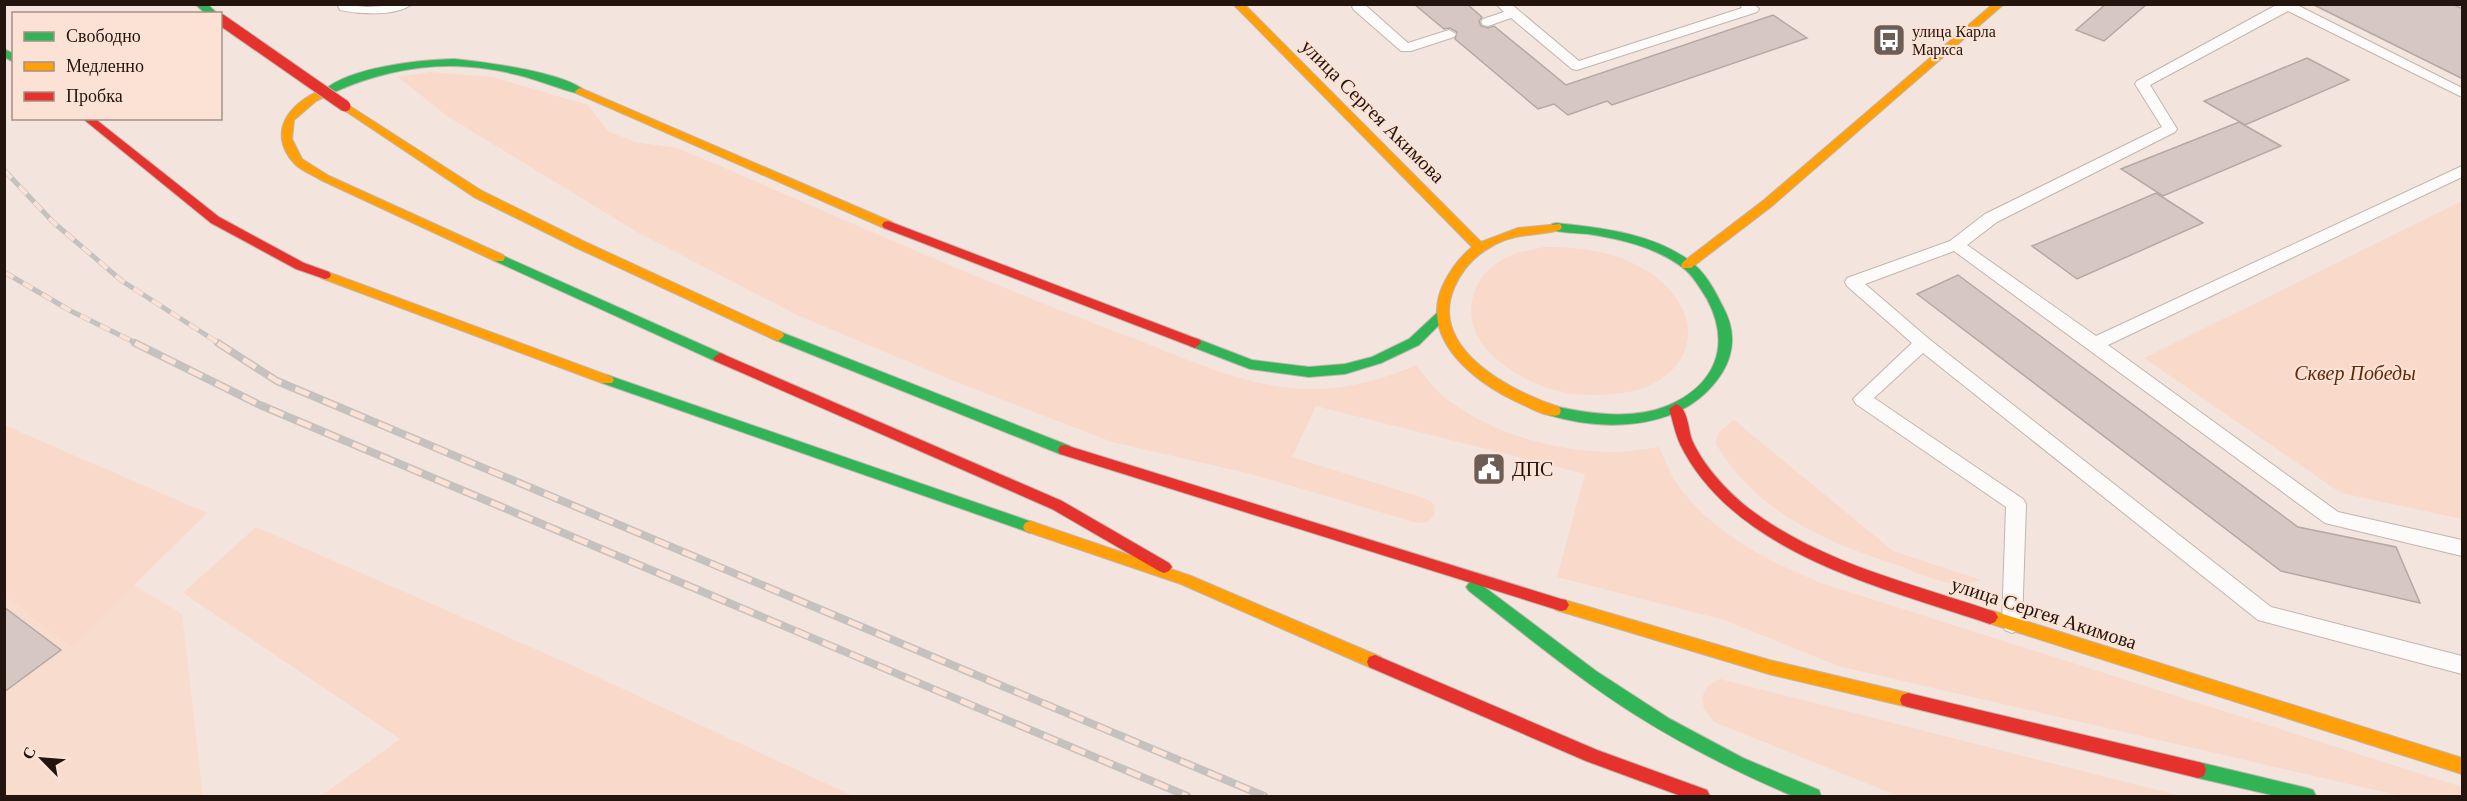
<svg xmlns="http://www.w3.org/2000/svg" width="2467" height="801" font-family="Georgia,serif">
<style>
.built{fill:#f8dcce}
.green{fill:#f9d9c9}
.building{fill:#d6c7c3;stroke:#b5a7a3;stroke-width:1.5}
.lines{fill:none;stroke-linecap:round;stroke-linejoin:round}
.lane-casing{stroke:#c2b5ae;stroke-width:2}
.fast-casing{stroke:#c2b5ae;stroke-width:2}
.slow-casing{stroke:#c2b5ae;stroke-width:2}
.jam-casing{stroke:#c2b5ae;stroke-width:2}
.lane{fill:#fdfbfa;fill-rule:evenodd}
.fast{fill:#30b455;fill-rule:evenodd}
.slow{fill:#ff9f0a;fill-rule:evenodd}
.jam{fill:#e5322d;fill-rule:evenodd}
.rail-far1-casing{stroke:#c5c1bf;stroke-width:5}
.rail-casing{stroke:#c5c1bf;stroke-width:8}
.rail-far1{stroke:#fbe2d5;stroke-width:4;stroke-dasharray:11;stroke-linecap:butt}
.rail{stroke:#fbe2d5;stroke-width:5;stroke-dasharray:15;stroke-linecap:butt}
.jam-bridge-casing{stroke:#c2b5ae;stroke-width:13;stroke-linecap:butt}
.jam-bridge{stroke:#e5322d;stroke-width:11}
.labels{text-anchor:middle;stroke-width:4.5;stroke-linejoin:round;paint-order:stroke}
.far-poi-label{font-size:16px;fill:#23150e;stroke:#fbe2d5;text-anchor:start}
.street-label{font-size:20px;fill:#23150e;stroke:#fbe2d5}
.park-label{font-size:20px;font-style:italic;fill:#5e2a0b;stroke:#fbe2d5}
.poi-label{font-size:20px;fill:#23150e;stroke:#fbe2d5;text-anchor:start}
</style>
<rect width="100%" height="100%" fill="#f3e5dd"/>
<path class="built" d="M5,508L182,614L203,796H5Z"/>
<g class="green">
<path d="M430,72L493,77L588,105L608,131L635,142L678,148C826,211 974,279 1125,335C1175,354 1231,381 1284,387C1331,393 1373,384 1416,365C1424,375 1433,388 1443,396C1489,433 1555,452 1613,452C1628,452 1644,449 1659,447C1665,459 1670,474 1678,485C1712,533 1766,560 1818,582L2462,787V796H2401L1838,666L1724,620L1557,577L1585,474L1316,406L1292,457L1427,499L1434,504L1435,515L1427,522L1417,523L1251,474L1112,442L959,383L797,315L637,232L447,116L398,77Z"/>
<path d="M2462,201V519L2341,493L2144,358Z"/>
<path d="M1543,247C1578,247 1612,250 1644,269C1680,290 1706,334 1673,369C1663,379 1648,388 1634,391C1599,398 1560,397 1528,380C1510,370 1489,357 1479,339C1460,306 1477,269 1512,255C1521,251 1533,250 1543,247Z"/>
<path d="M1734,420L1893,551L1981,580C1975,581 1969,584 1963,584C1942,585 1916,572 1897,565C1824,541 1757,513 1716,444L1718,433Z"/>
<path d="M4,425L207,513L71,647L5,595Z"/>
<path d="M256,527L567,663L853,796H321L400,739L183,593Z"/>
<path d="M1720,679L2181,796H1898L1714,722L1704,709L1702,697L1708,686Z"/>
</g>
<g class="building">
<path d="M1414,4H1467L1482,17L1479,21L1481,26L1488,28L1494,26L1566,85L1773,15L1807,38L1612,105L1607,101L1568,115L1554,104L1538,109L1455,39L1457,32L1450,28L1444,29Z"/>
<path d="M2106,4H2147L2104,41L2076,30Z"/>
<path d="M2312,4H2452L2463,9V79Z"/>
<path d="M2307,58L2349,80L2245,125L2204,101Z"/>
<path d="M2239,122L2281,146L2163,196L2121,169Z"/>
<path d="M2156,193L2203,223L2077,279L2032,246Z"/>
<path d="M1958,275L2298,527L2396,547L2420,603L2281,571L1917,294Z"/>
<path d="M4,607L61,650L4,692Z"/>
</g>
<g class="lines">
<g class="lane-casing">
<g id="lane">
<path d="M337,4L367,7L412,4C396,17 359,14 340,10Z"/>
<path d="M1354,4H1364L1408,43L1449,30L1456,34L1454,37L1411,51H1401L1354,10L1352,7Z"/>
<path d="M1496,4H1511L1579,61L1742,8L1739,4H1754L1759,9L1757,12L1577,70L1572,69L1511,18L1488,26L1483,25L1481,22L1483,19L1504,12Z"/>
<path d="M2278,4H2295L2462,88V97L2288,11L2150,85L2177,129L2175,132L1997,222L1967,245L2096,336L2462,166V177L2108,345L2338,512L2462,540V556L2325,523L1954,251L1865,284L1929,339L2271,607L2462,656V674L2258,620L1923,353L1874,398L2023,499L2026,504L2022,624L2019,630L2012,633L2005,630L2002,624L2006,507L1856,404L1853,399L1912,343L1847,286L1845,282L1847,278L1950,241L1985,214L2162,127L2135,84L2137,81Z"/>
</g>
</g>
<g class="fast-casing">
<g id="fast">
<path d="M195,4H207L218,14H206Z"/>
<path d="M4,49L14,54V62L4,57Z"/>
<path d="M454,59C484,62 564,72 585,91L580,94C559,89 539,80 518,75C451,58 393,66 332,93L328,94L323,91C349,67 419,60 454,59Z"/>
<path d="M1556,223C1602,228 1652,233 1690,261C1705,272 1714,289 1722,305C1735,328 1736,350 1722,373C1686,430 1608,433 1549,415L1547,411L1549,407L1554,406C1590,414 1632,420 1667,406C1715,386 1732,346 1707,299C1700,288 1693,275 1682,267C1655,247 1621,239 1588,234C1576,233 1563,233 1552,230L1550,227L1552,224Z"/>
<path d="M499,254L725,355L727,358L725,361H715L495,261L493,258L495,255Z"/>
<path d="M1442,311L1446,312L1448,315L1446,318L1419,345L1381,363L1345,374L1309,377L1250,369L1190,346L1189,343L1195,338L1252,360L1309,367L1345,364L1372,357L1409,339L1438,312Z"/>
<path d="M778,331L1070,446L1072,450L1070,454H1060L773,339L772,336Z"/>
<path d="M607,375L1035,523L1037,527L1035,531L1030,533L1025,531L602,383L600,380L602,377Z"/>
<path d="M1474,581L1479,583L1596,671L1670,719L1743,758L1819,790L1821,796H1794L1788,794C1735,771 1683,745 1634,714C1576,677 1523,633 1469,591L1466,587L1469,583Z"/>
<path d="M2198,762L2307,788L2313,790L2316,796H2276L2198,778L2192,776L2190,770L2192,764Z"/>
</g>
</g>
<g class="slow-casing">
<g id="slow">
<path d="M1233,4H1244L1481,242L1518,228L1560,224L1562,227L1560,230C1537,236 1515,233 1494,245C1475,255 1462,269 1454,288C1428,349 1512,392 1559,407L1561,411L1559,415C1548,418 1534,410 1524,405C1478,385 1416,340 1444,283C1451,269 1460,257 1472,247Z"/>
<path d="M1993,4H2004L1772,206L1691,268H1683L1681,265L1683,262L1764,200Z"/>
<path d="M328,88L333,91L332,93L316,101L294,120L292,139L302,159L329,176L503,255L505,258L503,261H495L321,180C313,175 300,170 294,163C264,130 294,98 328,88Z"/>
<path d="M580,88L892,222L894,225L888,229L884,228L576,93L575,91Z"/>
<path d="M345,103L482,191L585,242L783,333L784,336L778,341L773,339L577,248L474,197L341,108L340,106Z"/>
<path d="M325,271L612,377L614,380L612,383H602L321,278L319,275L321,272Z"/>
<path d="M1030,521L1191,576L1381,657L1383,662L1381,667L1375,669L1369,667L1181,584L1025,531L1023,527L1025,523Z"/>
<path d="M1561,599L1769,660L1908,693L1914,695L1916,700L1914,705L1908,707L1769,674L1556,610L1553,605L1556,600Z"/>
<path d="M1990,610L2462,758V774L1985,622L1982,617L1985,612Z"/>
</g>
</g>
<g class="jam-casing">
<g id="jam">
<path d="M82,118H94L219,217L304,263L329,272L331,275L329,278L325,279L296,269L211,223Z"/>
<path d="M888,221L1200,340L1201,343L1195,348L1190,346L884,228L882,225L884,222Z"/>
<path d="M720,353L1062,501L1169,563L1172,567L1169,571L1164,573L1159,571L1052,509L715,361L713,358Z"/>
<path d="M1676,404C1688,408 1688,429 1692,440C1703,465 1726,490 1747,507C1819,563 1911,583 1995,612L1998,617L1995,622L1990,624C1884,588 1734,554 1680,444C1675,433 1673,421 1669,409Z"/>
<path d="M1065,445L1561,599L1566,600L1569,605L1566,610L1561,611L1060,454L1058,450L1060,446Z"/>
<path d="M1375,655L1597,750L1707,790L1710,796H1681L1586,761L1369,667L1367,662L1369,657Z"/>
<path d="M1908,693L2198,762L2204,764L2206,770L2204,776L2198,778L1908,707L1902,705L1900,700L1902,695Z"/>
</g>
</g>
<use href="#lane" class="lane"/>
<use href="#fast" class="fast"/>
<use href="#slow" class="slow"/>
<use href="#jam" class="jam"/>
<g class="rail-far1-casing">
<g id="rail-far1">
<path d="M4,170L53,222L122,281L220,344"/>
<path d="M4,272L71,311L138,344"/>
</g>
</g>
<g class="rail-casing">
<g id="rail">
<path d="M135,343L260,405L1187,796"/>
<path d="M218,343L277,381L1264,796"/>
</g>
</g>
<use href="#rail-far1" class="rail-far1"/>
<use href="#rail" class="rail"/>
<g class="jam-bridge-casing">
<path id="jam-bridge" d="M220,19L345,106"/>
</g>
<use href="#jam-bridge" class="jam-bridge"/>
</g>
<defs>
<g id="bus-square" transform="scale(1.725)"><rect x="-9" y="-9" width="18" height="18" rx="4" fill="#6c5e56" stroke="#fbe2d5"/><path d="M-5-6H5V4H4V6H2V4H-2V6H-4V4H-5ZM-3.5-4V0h7V-4ZM-3.5 1.2v1.5H-2V1.2ZM2 1.2v1.5H3.5V1.2Z" fill="#fff"/></g>
<g id="civic-square" transform="scale(1.725)"><rect x="-9" y="-9" width="18" height="18" rx="4" fill="#6c5e56" stroke="#fbe2d5"/><path d="M-.6-6.5H3V-4.5H.6V-3L4-1V1h2V6H-6V1h2V-1L-.6-3ZM-1.2 2.5V6h2.4V2.5Z" fill="#fff"/></g>
</defs>
<g fill-rule="evenodd">
<use href="#bus-square" x="1889" y="40"/>
<use href="#civic-square" x="1489" y="469"/>
</g>
<g class="labels">
<g class="far-poi-label">
<text x="1912" y="37">улица Карла<tspan x="1912" dy="18">Маркса</tspan></text>
</g>
<g class="street-label">
<text transform="translate(1373 111) rotate(45)" y="7">улица Сергея Акимова</text>
<text transform="translate(2044 613) rotate(18)" y="7">улица Сергея Акимова</text>
</g>
<g class="park-label">
<text x="2355" y="380">Сквер Победы</text>
</g>
<g class="poi-label">
<text x="1512" y="476">ДПС</text>
</g>
</g>
<rect width="2467" height="801" fill="none" stroke="#23150e" stroke-width="12"/>
<rect x="12" y="12" width="210" height="108" fill="#fbe2d5" stroke="#a59085" stroke-width="1.5"/>
<rect x="24" y="32" width="30" height="9" fill="#30b455" stroke="#a59085" stroke-width="1.5"/>
<text x="66" y="42" font-size="18" fill="#23150e">Свободно</text>
<rect x="24" y="62" width="30" height="9" fill="#ff9f0a" stroke="#a59085" stroke-width="1.5"/>
<text x="66" y="72" font-size="18" fill="#23150e">Медленно</text>
<rect x="24" y="92" width="30" height="9" fill="#e5322d" stroke="#a59085" stroke-width="1.5"/>
<text x="66" y="102" font-size="18" fill="#23150e">Пробка</text>
<g transform="translate(42 759) rotate(295)" stroke="#fbe2d5" stroke-width="4.5" paint-order="stroke">
<path d="M0-4.5L10 22L0 15L-10 22Z" fill="#23150e"/>
<text y="-9" font-size="16" font-weight="bold" text-anchor="middle" fill="#23150e">С</text>
</g>
</svg>
